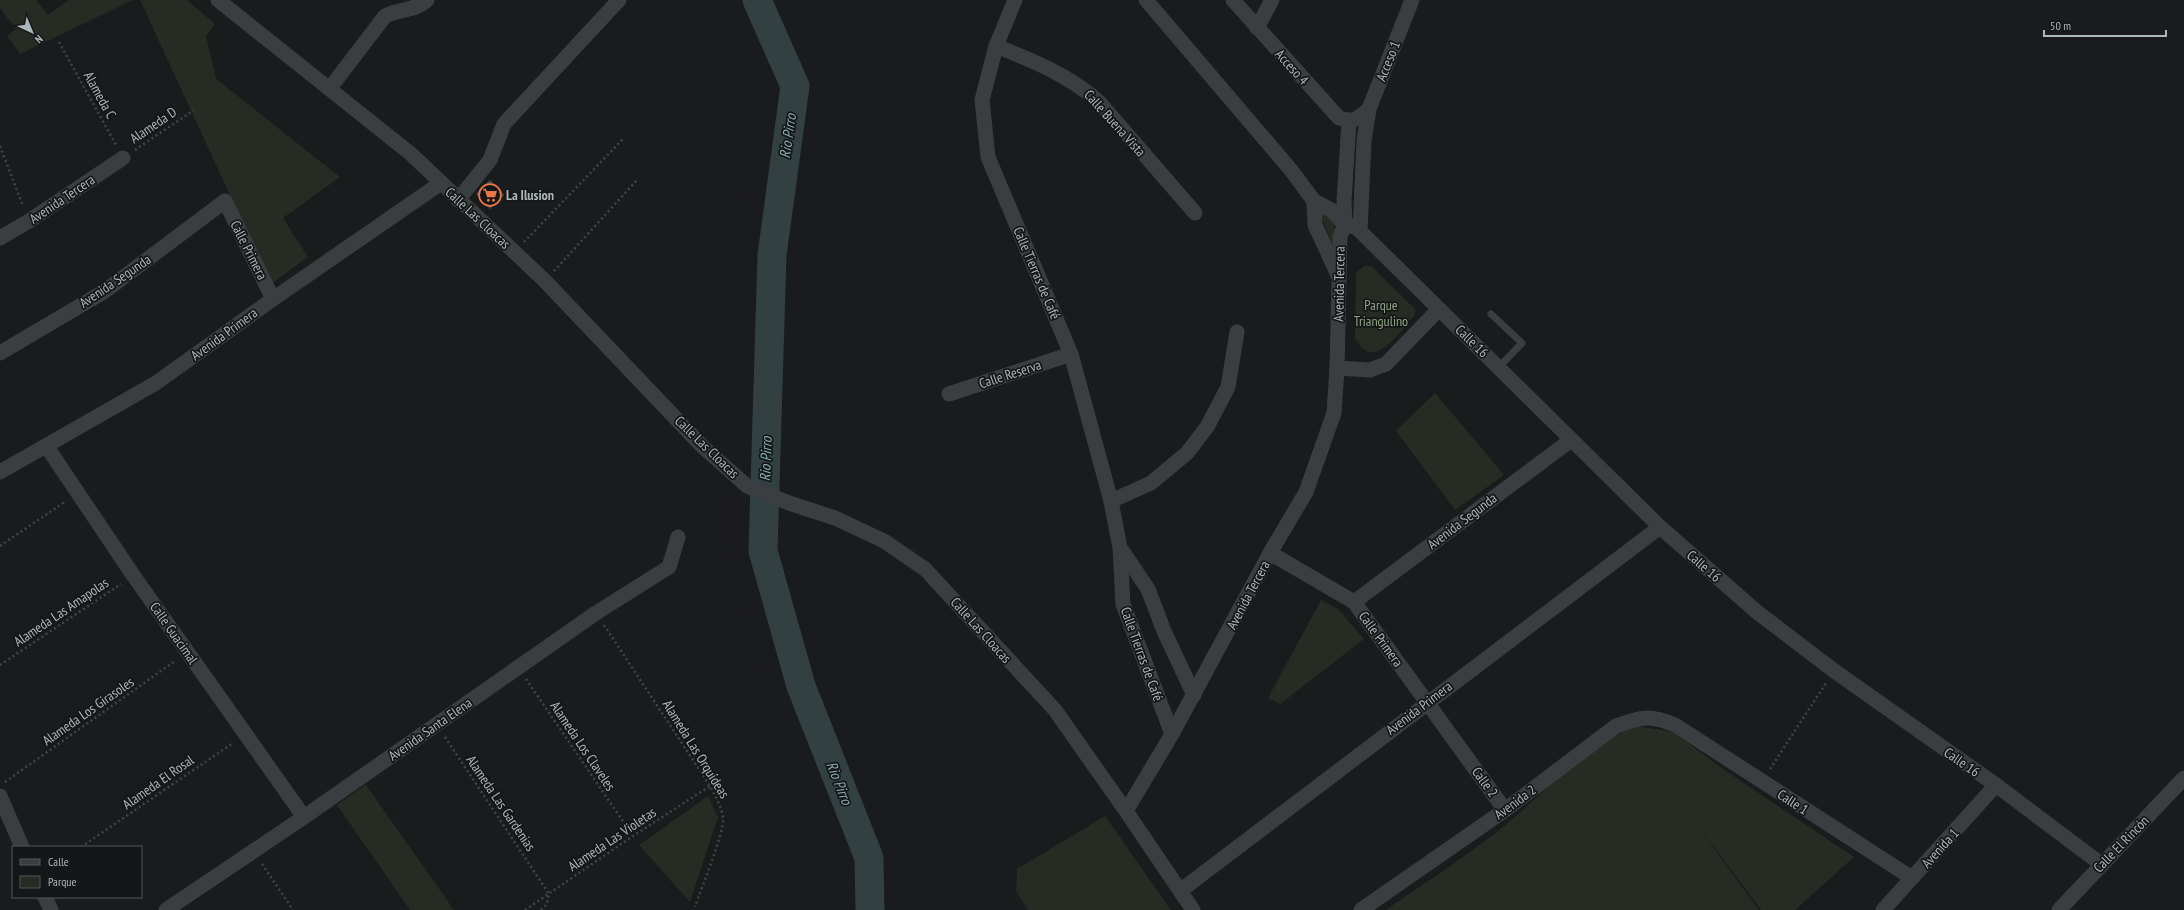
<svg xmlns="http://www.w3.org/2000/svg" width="2184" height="910" font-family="'PT Sans Narrow',sans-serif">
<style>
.green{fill:#262c24}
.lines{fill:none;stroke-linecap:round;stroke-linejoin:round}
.river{stroke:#324042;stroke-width:29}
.building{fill:#47494c;stroke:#343538}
.path{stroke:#414548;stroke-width:2.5;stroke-dasharray:2 3;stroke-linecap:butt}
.service{stroke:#3b3e41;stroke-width:7}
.minor{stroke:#3b3e41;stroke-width:15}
.labels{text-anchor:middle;stroke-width:3.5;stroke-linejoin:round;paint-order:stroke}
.street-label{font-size:14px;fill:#adb6bb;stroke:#151617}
.poi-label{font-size:14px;font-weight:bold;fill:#adb6bb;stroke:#151617;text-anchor:start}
.park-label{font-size:14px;fill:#8fa486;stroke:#151617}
.water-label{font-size:15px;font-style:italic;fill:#87aeb3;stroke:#151617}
</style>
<rect width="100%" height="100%" fill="#1a1b1c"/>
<g class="green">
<path d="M0,0H36L48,15L69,0H133L20,54L7,36L16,29L0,8Z"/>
<path d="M140,0H187L215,24L206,36L216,79L340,177L283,218L308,257L271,284Z"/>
<path d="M1319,210L1335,223L1332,244Z"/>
<path d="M1364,266H1371L1416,310L1414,316C1398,333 1374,374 1355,338L1356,273Z"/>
<path d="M1435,393L1504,475L1455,510L1396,431Z"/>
<path d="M1321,600L1338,609L1364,639L1280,704L1268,698Z"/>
<path d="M1637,726L1673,732L1726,771L1854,857L1795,910H1761L1689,814L1759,910H1386C1427,881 1470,854 1508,823C1548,790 1586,743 1637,726Z"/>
<path d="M365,785H366L454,910H410L337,805Z"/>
<path d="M708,796L718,817L690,902L639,845Z"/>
<path d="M1105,816L1171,910H1028L1016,891L1017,869Z"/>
</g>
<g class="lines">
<path class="river" d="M757,0L795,86L772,255L763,551L801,686L869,858L870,910"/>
</g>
<path class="building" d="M490,180L504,195L490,209L476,194Z"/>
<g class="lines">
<g class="path">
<path d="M59,42L116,145"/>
<path d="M0,146L23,206"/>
<path d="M135,150L194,110"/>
<path d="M524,242L623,139"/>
<path d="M554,271L637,180"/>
<path d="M0,546L66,501"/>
<path d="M604,625L710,786C715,796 722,807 723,818C724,835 701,888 695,907"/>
<path d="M0,665L121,584"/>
<path d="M526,679L633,836"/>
<path d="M445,737L549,894L547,904L541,910"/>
<path d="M1770,769L1826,683"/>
<path d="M5,782L175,661"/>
<path d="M81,847L233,743"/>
<path d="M262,864L293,910"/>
<path d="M525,910L633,836L710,786"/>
</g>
<path class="service" d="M1491,314L1522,343L1499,367"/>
<g class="minor">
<path d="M218,0L411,154L545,281L703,447L747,486L789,503L835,518L884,541L925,569L1055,710L1126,811L1193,910"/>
<path d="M1015,0L996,46L982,100L988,157L1071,354L1111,501L1120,548L1123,604L1172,734"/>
<path d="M1146,0L1291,170L1314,201L1315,225L1338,275"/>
<path d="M1233,0L1339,118C1354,123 1357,119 1369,109L1412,0"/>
<path d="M1257,28L1272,0"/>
<path d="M996,46C1033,61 1069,75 1099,102L1195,213"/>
<path d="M330,88L385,16C398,9 416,11 427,0"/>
<path d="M458,200L490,160L504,124L619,0"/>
<path d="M1314,201L1331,210L1345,225"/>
<path d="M1345,225L1356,227L1360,231L1660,527L1757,612L1833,670L1996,785L2101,864"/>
<path d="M1345,225L1344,201L1349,121"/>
<path d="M1360,231L1364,141L1369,109"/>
<path d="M0,238L29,221L123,158"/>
<path d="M0,353L105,291L225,201L273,299"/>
<path d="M1337,368L1370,370L1386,364L1439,309"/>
<path d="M949,394L1071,354"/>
<path d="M47,447L133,575L304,817"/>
<path d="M0,472L156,383L273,299L441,183"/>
<path d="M1111,501L1151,483L1187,453L1207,427L1228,387L1237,332"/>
<path d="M1121,549L1148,589L1164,631L1194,695"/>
<path d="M1270,553L1354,602L1505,810"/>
<path d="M1354,602L1571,440"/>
<path d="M0,796L22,847"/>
<path d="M1126,811L1172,734L1270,553L1306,492L1334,413L1337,368L1340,236L1345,225"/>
<path d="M1180,891L1660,527"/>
<path d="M45,897L51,910"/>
<path d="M166,910L304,817L596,613L669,567L678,537"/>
<path d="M1361,910L1505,810L1616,726C1641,717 1650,714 1675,725L1912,878"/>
<path d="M1883,910L1996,785"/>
<path d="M2059,910L2184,778"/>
</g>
</g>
<defs>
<g id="supermarket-ring" transform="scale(1.15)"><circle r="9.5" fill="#151617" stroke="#e77947" stroke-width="1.5"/><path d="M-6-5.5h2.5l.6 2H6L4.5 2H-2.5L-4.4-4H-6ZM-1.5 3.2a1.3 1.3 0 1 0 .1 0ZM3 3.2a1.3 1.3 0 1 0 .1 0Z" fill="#e77947"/></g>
</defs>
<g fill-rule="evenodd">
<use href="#supermarket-ring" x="490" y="195"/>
</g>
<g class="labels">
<g class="street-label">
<text transform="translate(1388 61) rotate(-68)" y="5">Acceso 1</text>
<text transform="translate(1292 67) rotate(48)" y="5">Acceso 4</text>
<text transform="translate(100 95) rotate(61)" y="5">Alameda C</text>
<text transform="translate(1115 123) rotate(48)" y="5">Calle Buena Vista</text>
<text transform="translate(153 125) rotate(-34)" y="5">Alameda D</text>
<text transform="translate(62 199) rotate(-34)" y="5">Avenida Tercera</text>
<text transform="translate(478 218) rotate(43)" y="5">Calle Las Cloacas</text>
<text transform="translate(249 250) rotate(63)" y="5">Calle Primera</text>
<text transform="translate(1037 273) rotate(67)" y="5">Calle Tierras de Café</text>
<text transform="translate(115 281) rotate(-34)" y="5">Avenida Segunda</text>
<text transform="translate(1339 284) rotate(-89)" y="5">Avenida Tercera</text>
<text transform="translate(224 334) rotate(-36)" y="5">Avenida Primera</text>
<text transform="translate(1472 341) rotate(44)" y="5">Calle 16</text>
<text transform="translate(1010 374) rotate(-18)" y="5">Calle Reserva</text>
<text transform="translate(707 447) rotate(44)" y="5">Calle Las Cloacas</text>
<text transform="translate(1462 521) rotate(-37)" y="5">Avenida Segunda</text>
<text transform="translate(1704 566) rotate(41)" y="5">Calle 16</text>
<text transform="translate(1248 595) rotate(-62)" y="5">Avenida Tercera</text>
<text transform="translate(61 612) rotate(-34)" y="5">Alameda Las Amapolas</text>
<text transform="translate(981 630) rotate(48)" y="5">Calle Las Cloacas</text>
<text transform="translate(174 633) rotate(55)" y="5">Calle Guacimal</text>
<text transform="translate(1381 639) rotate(54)" y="5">Calle Primera</text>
<text transform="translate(1142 654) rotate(70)" y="5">Calle Tierras de Café</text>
<text transform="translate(1419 708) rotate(-37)" y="5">Avenida Primera</text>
<text transform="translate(88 711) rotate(-35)" y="5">Alameda Los Girasoles</text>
<text transform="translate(430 729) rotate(-35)" y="5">Avenida Santa Elena</text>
<text transform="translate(583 746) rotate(56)" y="5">Alameda Los Claveles</text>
<text transform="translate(696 749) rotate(58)" y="5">Alameda Las Orquídeas</text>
<text transform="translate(1962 762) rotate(35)" y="5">Calle 16</text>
<text transform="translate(158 782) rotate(-35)" y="5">Alameda El Rosal</text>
<text transform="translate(1485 782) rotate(54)" y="5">Calle 2</text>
<text transform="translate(1515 802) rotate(-36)" y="5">Avenida 2</text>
<text transform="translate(1793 802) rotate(33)" y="5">Calle 1</text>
<text transform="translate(501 803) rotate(56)" y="5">Alameda Las Gardenias</text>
<text transform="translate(612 839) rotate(-34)" y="5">Alameda Las Violetas</text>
<text transform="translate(2121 844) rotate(-46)" y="5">Calle El Rincón</text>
<text transform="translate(1940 848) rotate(-48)" y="5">Avenida 1</text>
</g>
<g class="poi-label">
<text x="506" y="200">La Ilusion</text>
</g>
<g class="park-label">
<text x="1381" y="310">Parque<tspan x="1381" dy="16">Triangulino</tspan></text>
</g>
<g class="water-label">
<text transform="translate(788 136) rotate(-82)" y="5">Rio Pirro</text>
<text transform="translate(766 459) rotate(-88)" y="5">Rio Pirro</text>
<text transform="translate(839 783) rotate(68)" y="5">Rio Pirro</text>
</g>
</g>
<rect x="12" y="846" width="130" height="52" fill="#151617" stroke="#525659"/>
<rect x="20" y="859" width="20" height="6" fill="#3b3e41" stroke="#525659"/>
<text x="48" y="866" font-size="12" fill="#adb6bb">Calle</text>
<rect x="20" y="876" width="20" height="12" fill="#262c24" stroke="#525659"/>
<text x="48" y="886" font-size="12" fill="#adb6bb">Parque</text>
<g transform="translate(32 32) rotate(136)" stroke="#151617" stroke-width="3" paint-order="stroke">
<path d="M0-3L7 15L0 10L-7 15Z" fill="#adb6bb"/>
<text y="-6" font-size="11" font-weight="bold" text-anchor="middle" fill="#adb6bb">N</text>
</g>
<path d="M2044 30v6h122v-6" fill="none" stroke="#adb6bb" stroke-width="2"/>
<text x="2050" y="30" font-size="12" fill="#adb6bb" stroke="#151617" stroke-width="3" paint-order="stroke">50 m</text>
</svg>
